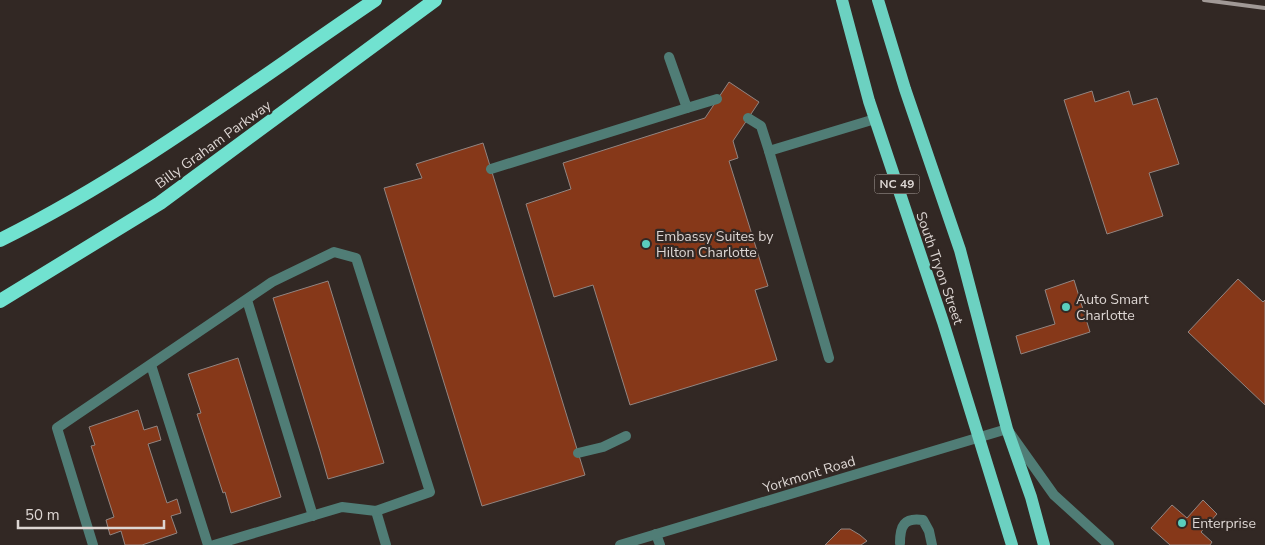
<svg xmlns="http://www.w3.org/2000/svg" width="1265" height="545" font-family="'Nunito Sans',sans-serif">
	<rect width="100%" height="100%" fill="#322824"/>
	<g fill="#863819" stroke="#928581">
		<polygon points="729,82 759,102 733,141 738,158 729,161 768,286 755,290 777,360 630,405 593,285 554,297 526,204 571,189 563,163 705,118"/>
		<polygon points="1092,91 1095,102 1129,91 1133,105 1157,98 1179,164 1149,173 1163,216 1107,234 1064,100"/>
		<polygon points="483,143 585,475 482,506 384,188 422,178 416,164"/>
		<polygon points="1238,279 1263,302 1265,300 1265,405 1188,332"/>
		<polygon points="1074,280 1090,332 1021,354 1016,336 1055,324 1045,290"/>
		<polygon points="328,281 384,463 328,479 320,451 273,298"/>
		<polygon points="238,358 281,497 231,513 225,492 223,493 197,414 201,413 188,374"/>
		<polygon points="138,410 144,430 157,426 161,440 148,444 167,503 177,499 181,513 171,516 177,533 142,545 125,545 121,531 110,535 106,520 114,517 91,446 95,445 89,427"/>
		<polygon points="1203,500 1217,514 1201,532 1212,542 1210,545 1170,545 1151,528 1172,505 1187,518"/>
		<polygon points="841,529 850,529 860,535 867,541 861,545 825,545"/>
	</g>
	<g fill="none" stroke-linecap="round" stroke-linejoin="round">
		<g stroke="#507d76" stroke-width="10">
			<polyline points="669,57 687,108 717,99"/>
			<polyline points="748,118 761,126 769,151"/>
			<polyline points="491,169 687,108"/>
			<polyline points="247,300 313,516"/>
			<polyline points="829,358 769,151 875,119"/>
			<polyline points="151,365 208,545"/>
			<polyline points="578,453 603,447 626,436"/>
			<polyline points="376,511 386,545"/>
			<polyline points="656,534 660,545"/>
			<path d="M 900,543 C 900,526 904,517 923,520 L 929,531 L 932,545"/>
			<polyline points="93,545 57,428 272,282 334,252 356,258 430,492 376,511 342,507 214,545"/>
		</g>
		<polyline stroke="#507d76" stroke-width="10" points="620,545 1007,429 1054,495 1109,545"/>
		<g stroke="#6cd1c1" stroke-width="12">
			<polyline points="842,0 869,101 943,322 1012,545"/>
			<polyline points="878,0 905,89 960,250 1007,429 1031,497 1044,545"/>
		</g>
		<g stroke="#71e2d0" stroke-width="14">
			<path d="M 0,240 C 133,174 252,83 375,0"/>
			<polyline points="0,301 160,203 435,0"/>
		</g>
		<polyline stroke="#a19996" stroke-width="4" points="1204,0 1265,8"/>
	</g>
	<g fill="#5acebd" stroke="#322824" stroke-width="2">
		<circle cx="646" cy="244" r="5"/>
		<circle cx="1066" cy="307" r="5"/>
		<circle cx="1182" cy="523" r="5"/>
	</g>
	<g text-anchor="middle" stroke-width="4.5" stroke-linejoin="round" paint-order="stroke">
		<rect fill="#322824" stroke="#aaa29e" stroke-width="1" x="874.5" y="174.5" width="45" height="19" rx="4"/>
		<g font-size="12" font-weight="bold" fill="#ddd6d3">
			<text x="897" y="188">NC 49</text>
		</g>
		<g font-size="14" fill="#ddd6d3" stroke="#322824">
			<text transform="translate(213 144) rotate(-36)" y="5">Billy Graham Parkway</text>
			<text transform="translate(940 268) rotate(71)" y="5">South Tryon Street</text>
			<text transform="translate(809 474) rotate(-17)" y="5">Yorkmont Road</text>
		</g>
		<g font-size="14" fill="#ddd6d3" stroke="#322824" text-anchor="start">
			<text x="656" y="241">Embassy Suites by<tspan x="656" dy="16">Hilton Charlotte</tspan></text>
			<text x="1076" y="304">Auto Smart<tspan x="1076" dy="16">Charlotte</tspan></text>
			<text x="1192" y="528">Enterprise</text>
		</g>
	</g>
	<path d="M18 520v8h146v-8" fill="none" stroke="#ddd6d3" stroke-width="2.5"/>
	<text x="25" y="520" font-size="15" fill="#ddd6d3" stroke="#322824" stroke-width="4" paint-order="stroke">50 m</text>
</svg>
